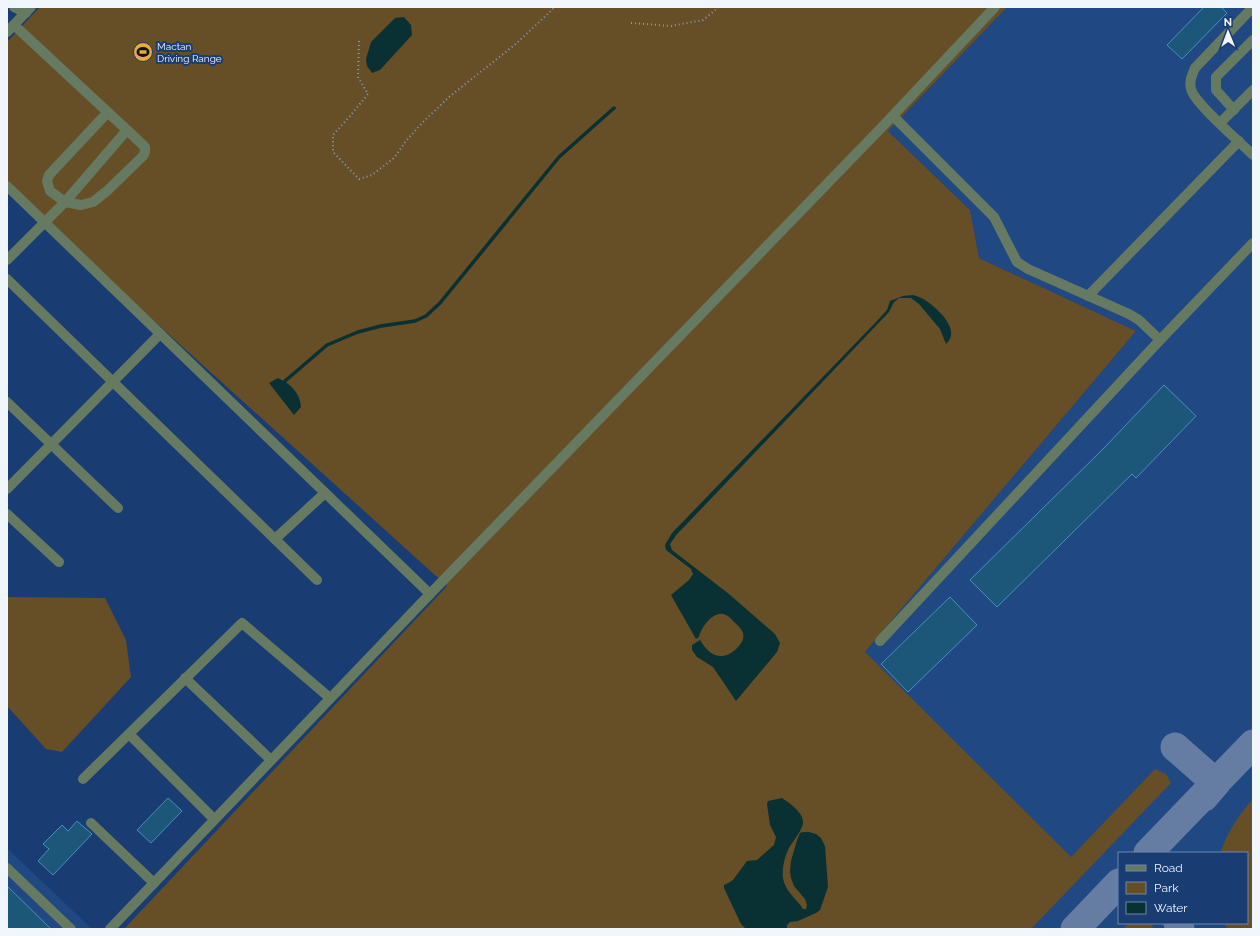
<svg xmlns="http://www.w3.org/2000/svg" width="1260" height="936" font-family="Raleway,sans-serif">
	<rect width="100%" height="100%" fill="#193c72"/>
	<g fill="#204882" fill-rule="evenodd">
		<path d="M 971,7 L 1253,7 L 1253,929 L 977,929 L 865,652 L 1136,331 L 979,258 L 970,210 L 888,131 ZM 1119,853 L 1247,853 L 1247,923 L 1119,923 Z"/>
		<polygon points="7,848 92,929 7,929"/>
	</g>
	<g fill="#664e26">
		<polygon points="40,7 1007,7 888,131 970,210 979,258 1136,331 865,652 1071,857 1155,769 1166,774 1171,783 1031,929 124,929 447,586 79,253 7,181 7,42"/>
		<polygon points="7,597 105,598 126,640 131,677 62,752 46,749 7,706"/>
		<path d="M 1253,799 L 1253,929 L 1227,929 L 1225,923 L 1247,923 L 1247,853 L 1221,853 C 1225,835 1241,812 1253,799 Z"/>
		<polygon points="1129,923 1152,923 1153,929 1123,929"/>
	</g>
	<g fill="#093133">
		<polygon points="404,17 411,25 412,35 380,70 372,73 367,66 366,59 371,42 395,18"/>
		<path d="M 913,295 C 917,296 922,298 925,300 C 937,308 962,330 946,344 L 940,329 L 919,304 L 911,298 L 899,298 L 894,302 L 889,312 L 684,527 L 677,534 L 670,544 L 672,550 L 729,594 L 775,634 L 780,643 L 777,652 L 736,701 L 713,667 L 697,657 L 692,650 L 692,645 L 700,640 C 705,648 712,657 723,656 C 729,655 735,651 739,646 C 748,635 742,629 733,621 C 731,618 727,615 723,614 C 712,612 701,628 699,637 L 696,639 L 671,595 L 689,580 L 693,574 L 691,569 L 666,550 L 665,545 L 672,533 L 876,322 L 887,310 L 890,301 L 903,296 Z"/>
		<path d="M 278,378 C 291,384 300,393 301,407 L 294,415 L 269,383 Z"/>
		<path d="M 782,798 C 789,803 802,811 803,821 C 804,828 793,841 789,848 C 784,858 782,868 783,878 C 785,892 797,899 803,909 L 806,909 L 807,905 L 805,899 L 794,886 L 791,878 L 790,871 L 791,861 L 797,840 L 800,833 L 803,832 L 809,832 L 816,834 L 821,838 L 825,846 L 828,887 L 820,910 L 816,913 L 798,921 L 790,922 L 787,925 L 787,929 L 746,929 L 741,924 L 724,888 L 724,885 L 730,882 L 733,880 L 747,861 L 757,860 L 774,845 L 776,837 L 770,825 L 767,804 L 768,801 Z"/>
	</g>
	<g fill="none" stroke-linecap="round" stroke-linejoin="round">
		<polyline stroke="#093133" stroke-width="3.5" points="285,381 327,345 358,332 381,326 415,321 426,316 440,303 559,157 614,108"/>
		<g stroke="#657da2" stroke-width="29">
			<polyline points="1175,747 1216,783 1204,797"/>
			<polyline points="1148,853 1253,744"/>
			<polyline points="1178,923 1180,929"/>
			<polyline points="1075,929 1119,883"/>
		</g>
	</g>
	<g fill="#1c5678" stroke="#4790be">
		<polygon points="1204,7 1221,7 1227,13 1182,59 1167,45"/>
		<polygon points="1164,385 1196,416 1136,478 1132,474 997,607 970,580 1104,448"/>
		<polygon points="950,597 977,625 908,692 881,664"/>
		<polygon points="168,798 182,811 151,843 137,830"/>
		<polygon points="77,821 92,834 53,875 38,861 49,849 43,844 62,825 68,831"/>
		<polygon points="7,886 51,929 7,929"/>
	</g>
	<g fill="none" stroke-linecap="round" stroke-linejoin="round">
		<g stroke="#8a9cba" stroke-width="2" stroke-dasharray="1 3" stroke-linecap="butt">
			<polyline points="631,23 671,26 703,20 719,7"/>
			<polyline points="359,41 358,77 368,94 350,116 333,135 333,152 359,179 372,175 394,158 406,141 422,123 449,97 517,43 555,7"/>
		</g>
		<g stroke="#667a61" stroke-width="10">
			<polyline points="14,7 26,13"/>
			<path d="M 1253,7 L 1195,68 C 1192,75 1189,81 1191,89 C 1194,103 1240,142 1253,155"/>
			<polyline points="14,25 127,130 145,147 145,152 143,156 107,191 93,202 81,205 65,202 50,191 47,181 49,175 108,112"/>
			<polyline points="7,32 31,7"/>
			<polyline points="1234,110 1216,90 1216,77 1253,40"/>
			<polyline points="893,116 994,217 1017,262 1028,269 1129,314 1139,320 1160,340"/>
			<polyline points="1220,123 1253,90"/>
			<polyline points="7,186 430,594"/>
			<polyline points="7,260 65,202 127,130"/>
			<polyline points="7,279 317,580"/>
			<polyline points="1088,296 1239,141"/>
			<polyline points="7,402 118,508"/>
			<polyline points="7,489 160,334"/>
			<polyline points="7,514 59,562"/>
			<polyline points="275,539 325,493"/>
			<polyline points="880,641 1160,340 1253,243"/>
			<polyline points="185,678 271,760"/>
			<polyline points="129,734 214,819"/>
			<polyline points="83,779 242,623 330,698"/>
			<polyline points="91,823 154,883"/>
			<polyline points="7,868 71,929"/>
			<polyline points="110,929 430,594 883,126 995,7"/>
		</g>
	</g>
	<defs>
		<symbol id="stadium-disc" viewBox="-11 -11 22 22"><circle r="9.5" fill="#e9ab38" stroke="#193c72"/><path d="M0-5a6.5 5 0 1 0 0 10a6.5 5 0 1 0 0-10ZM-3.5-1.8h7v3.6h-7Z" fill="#111"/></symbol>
	</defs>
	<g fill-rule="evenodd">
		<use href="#stadium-disc" x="132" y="41" width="22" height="22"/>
	</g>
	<g text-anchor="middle" stroke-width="4" stroke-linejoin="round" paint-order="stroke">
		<g font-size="10" fill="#f1f5fc" stroke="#193c72" text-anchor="start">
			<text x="157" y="50">Mactan<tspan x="157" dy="12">Driving Range</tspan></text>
		</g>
	</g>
	<rect width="1260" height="936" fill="none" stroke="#f1f5fc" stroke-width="16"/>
	<rect x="1118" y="852" width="130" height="72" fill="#193c72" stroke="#6f86a9"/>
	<rect x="1126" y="865" width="20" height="6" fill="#667a61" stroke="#6f86a9"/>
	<text x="1154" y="872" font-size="12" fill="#f1f5fc">Road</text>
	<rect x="1126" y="882" width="20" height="12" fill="#664e26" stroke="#6f86a9"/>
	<text x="1154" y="892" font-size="12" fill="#f1f5fc">Park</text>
	<rect x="1126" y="902" width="20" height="12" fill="#093133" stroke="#6f86a9"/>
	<text x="1154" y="912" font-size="12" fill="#f1f5fc">Water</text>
	<g transform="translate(1228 32) rotate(359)" stroke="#193c72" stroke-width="3" paint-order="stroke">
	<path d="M0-3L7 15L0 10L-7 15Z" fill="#f1f5fc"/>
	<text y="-6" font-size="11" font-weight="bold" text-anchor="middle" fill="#f1f5fc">N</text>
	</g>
</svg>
